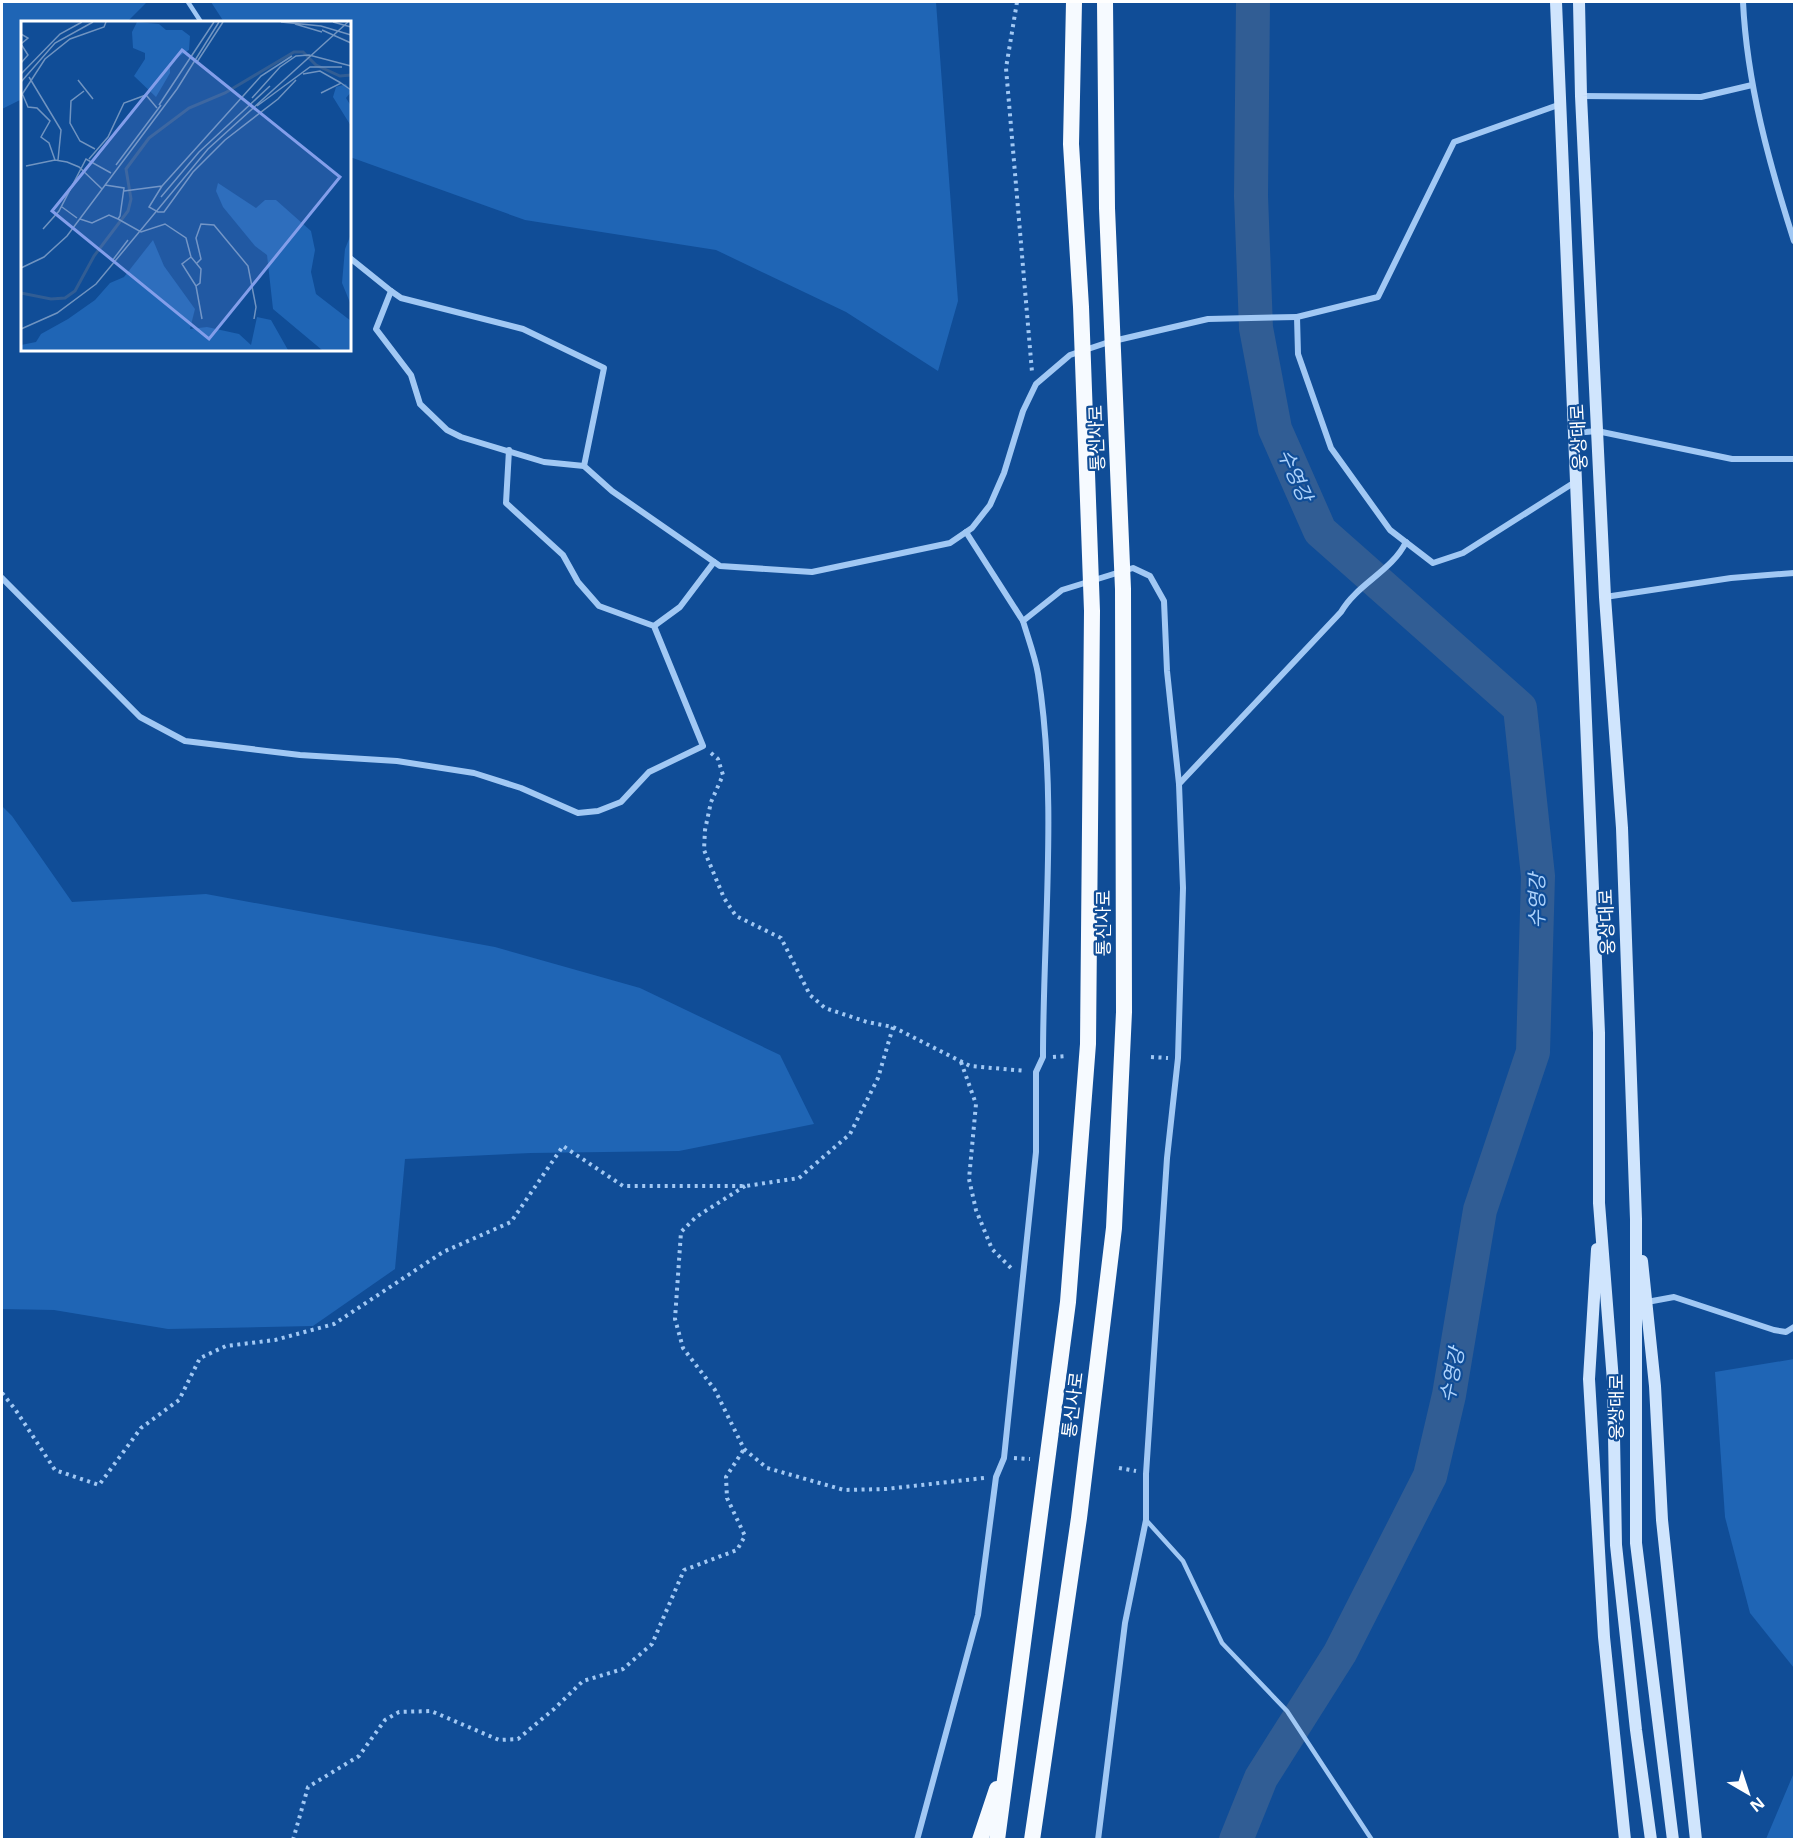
<svg xmlns="http://www.w3.org/2000/svg" width="1796" height="1841" font-family="'Open Sans','Noto Sans KR',sans-serif">
	<rect width="100%" height="100%" fill="#104d97"/>
	<g fill="#1f65b5">
		<polygon points="2,2 147,2 127,22 22,22 22,99 2,109"/>
		<polygon points="211,2 936,2 958,301 938,371 846,312 716,250 525,220 350,157 350,22 224,22"/>
		<polygon points="2,806 12,816 72,902 206,894 495,947 640,988 780,1055 814,1124 679,1151 531,1153 405,1159 395,1269 313,1326 168,1329 54,1310 2,1309"/>
		<polygon points="1794,1359 1794,1668 1750,1613 1725,1517 1715,1372"/>
		<polygon points="1794,1767 1794,1839 1766,1839 1793,1775"/>
	</g>
	<g fill="none" stroke-linecap="round" stroke-linejoin="round">
		<polyline stroke="#315d94" stroke-width="34" points="1236,1840 1261,1778 1340,1653 1430,1476 1449,1395 1480,1210 1533,1052 1538,876 1520,708 1320,531 1275,429 1256,328 1251,196 1253,2"/>
		<g stroke="#a1c8f4" stroke-width="4" stroke-dasharray="3 4.5" stroke-linecap="butt">
			<polyline points="1017,2 1006,68 1032,372"/>
			<polyline points="711,753 718,759 723,775 711,802 705,830 704,850 724,898 736,916 781,938 810,995 825,1008 867,1022 893,1027 970,1066 1026,1071"/>
			<polyline points="1053,1057 1067,1056"/>
			<polyline points="1151,1057 1168,1058"/>
			<polyline points="961,1062 976,1104 969,1179 976,1210 992,1249 1013,1270"/>
			<polyline points="745,1186 696,1217 681,1232 675,1319 683,1348 715,1390 744,1449 767,1468 844,1490 886,1489 984,1478"/>
			<polyline points="2,1393 15,1409 55,1470 99,1485 141,1428 179,1400 200,1358 226,1346 275,1340 334,1324 443,1252 511,1222 563,1146 623,1186 746,1186 799,1178 850,1134 878,1078 893,1027"/>
			<polyline points="1014,1458 1030,1459"/>
			<polyline points="1119,1468 1136,1471"/>
			<polyline points="293,1840 308,1787 359,1756 385,1720 399,1712 431,1711 499,1740 518,1739 554,1709 583,1681 623,1669 652,1644 684,1570 737,1550 745,1536 727,1498 726,1477 744,1449"/>
		</g>
		<g stroke="#a1c8f4" stroke-width="4.5">
			<polyline points="188,2 201,22"/>
			<polyline points="1146,1520 1183,1561 1222,1643 1287,1711 1372,1840"/>
		</g>
		<g stroke="#a1c8f4" stroke-width="6">
			<path d="M 1743,2 C 1747,84 1769,163 1794,241"/>
			<polyline points="1581,96 1701,97 1752,85"/>
			<polyline points="1561,104 1454,142 1378,297 1297,317 1298,354 1331,448 1390,530 1433,563 1463,553 1575,482"/>
			<polyline points="350,258 391,291 376,329 411,375 420,404 447,430 461,437 544,462 584,466 612,491 720,566 812,572 950,543 972,528 990,505 1004,473 1023,411 1036,384 1070,355 1109,342 1208,319 1297,317"/>
			<polyline points="391,291 401,298 523,329 604,368 584,466"/>
			<polyline points="1574,433 1597,431 1732,459 1794,459"/>
			<polyline points="966,532 1023,621"/>
			<polyline points="2,578 140,717 185,741 300,755 397,761 474,773 521,788 578,813 598,811 621,802 649,772 703,746 654,626 599,606 578,582 563,555 506,503 509,450"/>
			<polyline points="1605,597 1731,578 1794,573"/>
			<polyline points="654,626 680,607 714,562"/>
			<polyline points="1647,1302 1674,1297 1774,1330 1786,1332 1794,1327"/>
			<path d="M 917,1840 L 978,1615 L 996,1477 L 1004,1458 L 1036,1152 L 1036,1072 L 1043,1057 C 1043,930 1058,799 1038,674 C 1035,656 1028,638 1023,621 L 1062,590 L 1133,568 L 1150,576 L 1164,601 L 1167,671 L 1179,784"/>
			<path d="M 1098,1840 L 1125,1623 L 1146,1520 L 1146,1474 L 1167,1158 L 1178,1058 L 1183,888 L 1179,784 L 1341,612 C 1357,584 1392,571 1406,542"/>
		</g>
		<g stroke="#d0e5fd" stroke-width="12">
			<polyline points="1556,2 1599,1033 1599,1203 1613,1381 1616,1545 1636,1730 1651,1840"/>
			<polyline points="1579,2 1581,96 1605,597 1622,828 1636,1219 1636,1543 1673,1840"/>
			<polyline points="1597,1249 1589,1379 1604,1637 1625,1840"/>
			<polyline points="1642,1261 1655,1386 1662,1520 1696,1840"/>
		</g>
		<g stroke="#f6faff" stroke-width="16">
			<polyline points="980,1840 997,1789"/>
			<polyline points="997,1840 1068,1302 1088,1044 1092,611 1081,307 1071,144 1074,2"/>
			<polyline points="1032,1840 1079,1518 1114,1228 1124,1012 1123,589 1107,208 1105,2"/>
		</g>
	</g>
	<g text-anchor="middle" stroke-width="4.5" stroke-linejoin="round" paint-order="stroke">
		<g font-size="18" fill="#fff" stroke="#104d97">
			<text transform="translate(1579 437) rotate(-93)" y="6">웅상대로</text>
			<text transform="translate(1097 438) rotate(-92)" y="6">통신사로</text>
			<text transform="translate(1607 922) rotate(-92)" y="6">웅상대로</text>
			<text transform="translate(1104 923) rotate(-90)" y="6">통신사로</text>
			<text transform="translate(1073 1405) rotate(-83)" y="6">통신사로</text>
			<text transform="translate(1617 1407) rotate(-90)" y="6">웅상대로</text>
		</g>
		<g font-size="20" font-style="italic" fill="#add2fb" stroke="#104d97">
			<text transform="translate(1295 475) rotate(66)" y="7">수영강</text>
			<text transform="translate(1537 901) rotate(-90)" y="7">수영강</text>
			<text transform="translate(1452 1375) rotate(-79)" y="7">수영강</text>
		</g>
	</g>
	<g transform="translate(21 21)">
		<rect width="330" height="330" fill="#104d97"/>
		<path d="M 116,1 L 138,3 L 145,9 L 161,9 L 169,15 L 168,29 L 149,41 L 149,52 L 135,76 L 113,55 L 124,38 L 124,32 L 112,27 L 111,11 ZM 325,63 L 330,71 L 325,77 L 330,85 L 330,105 L 312,76 L 315,66 ZM 197,162 L 235,187 L 244,179 L 255,179 L 290,210 L 294,229 L 290,251 L 295,273 L 330,300 L 330,329 L 301,329 L 252,288 L 246,234 L 234,225 L 202,186 L 195,170 ZM 330,213 L 330,284 L 321,262 L 324,228 ZM 132,219 L 143,245 L 174,288 L 169,308 L 186,306 L 218,313 L 230,324 L 236,296 L 250,299 L 267,329 L 0,329 L 0,324 L 15,321 L 20,313 L 47,298 L 74,279 L 89,262 L 103,256 Z" fill="#1f65b5"/>
		<path fill="none" stroke="#315d94" stroke-width="3" d="M 0,272 L 30,278 L 44,277 L 54,270 L 73,235 L 107,190 L 110,178 L 105,148 L 128,117 L 168,87 L 204,72 L 273,31 L 282,31 L 295,44 L 319,55 L 330,54"/>
		<path fill="none" stroke="#7094c1" stroke-width="1.5" d="M 260,1 L 300,5 L 330,14M 312,1 L 330,6M 274,3 L 301,11M 301,9 L 330,22M 0,13 L 7,17 L 0,23 L 7,34 L 0,42M 176,41 L 202,1M 0,53 L 39,13 L 61,1M 282,53 L 299,50 L 320,62M 8,56 L 40,109 L 37,139M 57,59 L 72,78M 0,61 L 34,22 L 72,1M 63,70 L 50,80 L 49,102 L 59,120 L 74,128M 1,72 L 7,86 L 16,87 L 29,100 L 20,116 L 28,122 L 34,139M 300,72 L 320,62 L 330,69M 0,75 L 24,38 L 49,18 L 83,6 L 85,1M 231,77 L 259,46 L 275,35 L 288,34 L 330,45M 138,84 L 193,1M 236,85 L 289,46 L 321,46M 68,138 L 87,116 L 103,82 L 125,74 L 136,87M 95,144 L 140,84M 5,145 L 34,139 L 46,141 L 58,146 L 81,168M 141,165 L 128,186 L 137,191 L 143,191 L 172,151 L 204,119 L 257,78 L 275,59M 103,170 L 141,165 L 240,55 L 271,35M 140,176 L 178,131 L 249,65M 41,186 L 56,197M 59,198 L 71,202 L 88,194 L 97,198 L 99,195 L 103,167 L 84,164M 97,198 L 120,211 L 144,203 L 165,217 L 170,236 L 180,248 L 179,262 L 175,265 L 181,298M 22,208 L 38,190 L 65,138 L 90,152M 170,236 L 161,243 L 175,265M 91,240 L 107,219M 176,242 L 180,238 L 175,217 L 180,203 L 193,204 L 227,245 L 235,286 L 233,298M 0,247 L 23,236 L 46,215 L 156,68 L 198,1M 0,308 L 36,292 L 75,263 L 187,128 L 327,1"/>
		<path fill="#839eea" fill-opacity="0.15" stroke="#839eea" stroke-width="3" d="M 161,29 L 319,156 L 188,318 L 31,190 Z"/>
		<rect width="330" height="330" fill="none" stroke="#fff" stroke-width="3"/>
	</g>
	<rect width="1796" height="1841" fill="none" stroke="#ffffff" stroke-width="6"/>
	<g transform="translate(1748 1793) rotate(141)" stroke="#104d97" stroke-width="4.5" paint-order="stroke">
	<path d="M0-4.5L10 22L0 15L-10 22Z" fill="#ffffff"/>
	<text y="-9" font-size="16" font-weight="bold" text-anchor="middle" fill="#ffffff">N</text>
	</g>
</svg>
